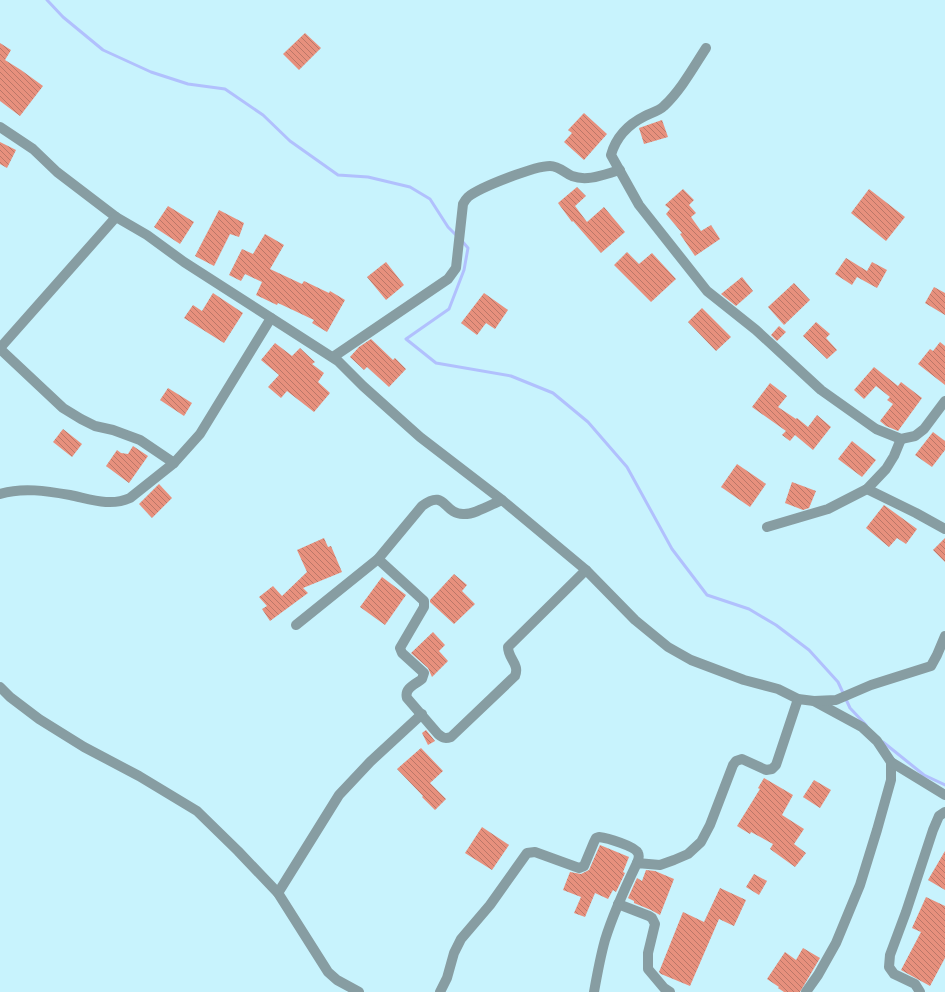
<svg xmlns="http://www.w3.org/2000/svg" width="945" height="992" font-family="Inter,sans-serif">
	<defs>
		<pattern id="building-back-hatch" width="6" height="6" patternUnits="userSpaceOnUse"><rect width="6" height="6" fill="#e7907d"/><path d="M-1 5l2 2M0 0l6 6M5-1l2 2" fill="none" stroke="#bb7768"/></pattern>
	</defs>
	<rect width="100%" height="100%" fill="#c8f3fd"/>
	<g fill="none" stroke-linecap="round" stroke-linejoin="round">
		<g stroke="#b1c0fd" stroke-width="3">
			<polyline points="47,0 63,17 103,50 151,72 188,84 225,89 263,115 290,141 338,175 368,177 410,187 430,199 448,227 457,236"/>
			<polyline points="462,241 468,248 464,270 449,309 406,339 436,363 511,376 553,393 588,422 627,467 672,549 707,595 749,609 776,625 809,650 838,682 850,708 866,725"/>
			<polyline points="883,742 924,775 945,785"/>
		</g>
	</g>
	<g fill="url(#building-back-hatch)">
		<polygon points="305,33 321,48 299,70 283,54"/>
		<polygon points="0,43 11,50 5,60 21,70 43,86 20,116 0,101"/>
		<polygon points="584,113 607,134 584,160 564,142 572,133 568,130"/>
		<polygon points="662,120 668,137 644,144 639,128"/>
		<polygon points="0,142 16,150 7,168 0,164"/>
		<polygon points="577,187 586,196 575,206 587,222 604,207 625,232 601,253 573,221 572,222 558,203"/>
		<polygon points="683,189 694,200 689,205 696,213 691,217 701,231 711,225 720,239 695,256 680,234 682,233 666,214 670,209 665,205"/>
		<polygon points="869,189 905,217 886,241 851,213"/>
		<polygon points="168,206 194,222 180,244 154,227"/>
		<polygon points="219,210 244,223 239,237 230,234 214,266 195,256"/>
		<polygon points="265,234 284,245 270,269 302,284 304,281 329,293 330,291 345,300 327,332 312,323 314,320 278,303 277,305 256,295 262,282 245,274 241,281 229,275 242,249 253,254"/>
		<polygon points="627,252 639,264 652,253 676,279 651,302 614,265"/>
		<polygon points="846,258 867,271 872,262 887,270 877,288 857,277 852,285 835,274"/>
		<polygon points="386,262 404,285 386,300 367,277"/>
		<polygon points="742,277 753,291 736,306 721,294"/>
		<polygon points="794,283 810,300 784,325 768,307"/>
		<polygon points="934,287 945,293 945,315 925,303"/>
		<polygon points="213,293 243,313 224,343 184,318 193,305 202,311"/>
		<polygon points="484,293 508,310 495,329 486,323 477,335 461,323"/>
		<polygon points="702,308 731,337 716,351 688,322"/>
		<polygon points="816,322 830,334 826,338 837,350 827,359 803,336"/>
		<polygon points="779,326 786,332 777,341 771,335"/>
		<polygon points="371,339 393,360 395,358 406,369 389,387 367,367 364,370 350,357 359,347"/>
		<polygon points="940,342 945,346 945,385 918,364 930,349 933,351"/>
		<polygon points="275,343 292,356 300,348 315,362 312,364 324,373 318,382 330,393 314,412 287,391 281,398 268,387 279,375 261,360"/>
		<polygon points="874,367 898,386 901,382 922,398 898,431 886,426 880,421 893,404 887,400 890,397 876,386 864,399 854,390"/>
		<polygon points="770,383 787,396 778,407 796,419 797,418 808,427 817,415 831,427 813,450 795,435 790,441 782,435 786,431 752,407"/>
		<polygon points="168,388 192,403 184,416 160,400"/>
		<polygon points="63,429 82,444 72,457 53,442"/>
		<polygon points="933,432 945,441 945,450 932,467 915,455"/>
		<polygon points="852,441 876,460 862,477 838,459"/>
		<polygon points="133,446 148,456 129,483 106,466 117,450 121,453 128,454"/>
		<polygon points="737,464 766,484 750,507 721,487"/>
		<polygon points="792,482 816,491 809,508 803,510 785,503"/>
		<polygon points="159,484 172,498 152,518 139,504"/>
		<polygon points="884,505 917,529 906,544 897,538 889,547 866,528"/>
		<polygon points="324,538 328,547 331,546 342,572 303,588 308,593 270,621 262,609 267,606 259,597 273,586 282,596 307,572 297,550"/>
		<polygon points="945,538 945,562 933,550"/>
		<polygon points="454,574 467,585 462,591 475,604 454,624 430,602 430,600"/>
		<polygon points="382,577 406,595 385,625 360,607"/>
		<polygon points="433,632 445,645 439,651 448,661 432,677 428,668 411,653"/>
		<polygon points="426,730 435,741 428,745 422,733"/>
		<polygon points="421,748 443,771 430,783 446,799 435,810 422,797 423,796 397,769"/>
		<polygon points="764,778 793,795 782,815 804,829 794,844 806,853 795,867 770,849 773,844 751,832 750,834 737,826 760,789 758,788"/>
		<polygon points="814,780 831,790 820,808 803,797"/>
		<polygon points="482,827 509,845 492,870 465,853"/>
		<polygon points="600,845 629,857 623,872 625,873 616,892 613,890 608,899 595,893 585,917 574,913 581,897 563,890 570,872 581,874 589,870"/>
		<polygon points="945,851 945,890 928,880"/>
		<polygon points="646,870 655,871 674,879 660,915 651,910 634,903 634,901 628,898 637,878 642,881"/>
		<polygon points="754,874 767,881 759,895 746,887"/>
		<polygon points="720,888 746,900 734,926 719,919 690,986 661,974 659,972 683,912 704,922"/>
		<polygon points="926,897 945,906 945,958 930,986 901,970 921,932 912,928"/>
		<polygon points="803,948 820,958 800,992 784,992 778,988 779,987 767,979 785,952 796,960"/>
	</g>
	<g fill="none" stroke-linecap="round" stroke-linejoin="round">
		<g stroke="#879da2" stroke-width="10">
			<path d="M 706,48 C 693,68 681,90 664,106 C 659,111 651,113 645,116 C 629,124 616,137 611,155 L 639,205 L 707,291 L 756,330 L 821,390 L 876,429 L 901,439 L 915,436 L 924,429 L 945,401"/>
			<polyline points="0,127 33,149 57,172 116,217 147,235 184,262 338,361 363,386 420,437 502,500 586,570 635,620 668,647 691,660 744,680 778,689 798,699 814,701 862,727 877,741 891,762 891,780 877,830 860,885 836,943 818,975 806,992"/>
			<polyline points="0,348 116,217"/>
			<polyline points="0,349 63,408 81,419 95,426 113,430 140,440 174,463"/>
			<path d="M 333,357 L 448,279 L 456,268 L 463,204 C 464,202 466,199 468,197 C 480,187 535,166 550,166 C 559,166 565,173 572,176 C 588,182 605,174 620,170"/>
			<polyline points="867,489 916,513 945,529"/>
			<path d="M 0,494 C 22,487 47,491 70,495 C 90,499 110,507 130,498 L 174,463 L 200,434 L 271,318"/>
			<polyline points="767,527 828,509 867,489 886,469 894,456 901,439"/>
			<path d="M 378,559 L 424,601 L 424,607 L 400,648 L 402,653 L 424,673 L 422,679 C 416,684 404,688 407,698 L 438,734 C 443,738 445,739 451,737 L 515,676 C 520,664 508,659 508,647 L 586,570"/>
			<path d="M 296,625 L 378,559 L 422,506 C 446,488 443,514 463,514 C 474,515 492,504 502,500"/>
			<polyline points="0,687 10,697 39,719 84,747 139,776 197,811 238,851 278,893 328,972 337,980 359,992"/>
			<polyline points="814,701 836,700 871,685 931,666 937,655 945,636"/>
			<polyline points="891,762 945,795"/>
			<polyline points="278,893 339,795 370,762 422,714"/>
			<polyline points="618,904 649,916 652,918 655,924 648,953 648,969 664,988 670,992"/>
			<path d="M 440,992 L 447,978 L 454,953 L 461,939 L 490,905 L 527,853 L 535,852 L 579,868 L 584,866 L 594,842 L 596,838 L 599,837 C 607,838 635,846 638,853 C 640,857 638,860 637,863"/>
			<path d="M 594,992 C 597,975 600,958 605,940 C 613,914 625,888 637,863 L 660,865 L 674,860 L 688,854 L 701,842 L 710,825 L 733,765 L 736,761 L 742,759 L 766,770 L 772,769 L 776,765 L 798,699"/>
			<polyline points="920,992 915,984 894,974 889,967 890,955 906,912 933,830 939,816 945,812"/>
		</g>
	</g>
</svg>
